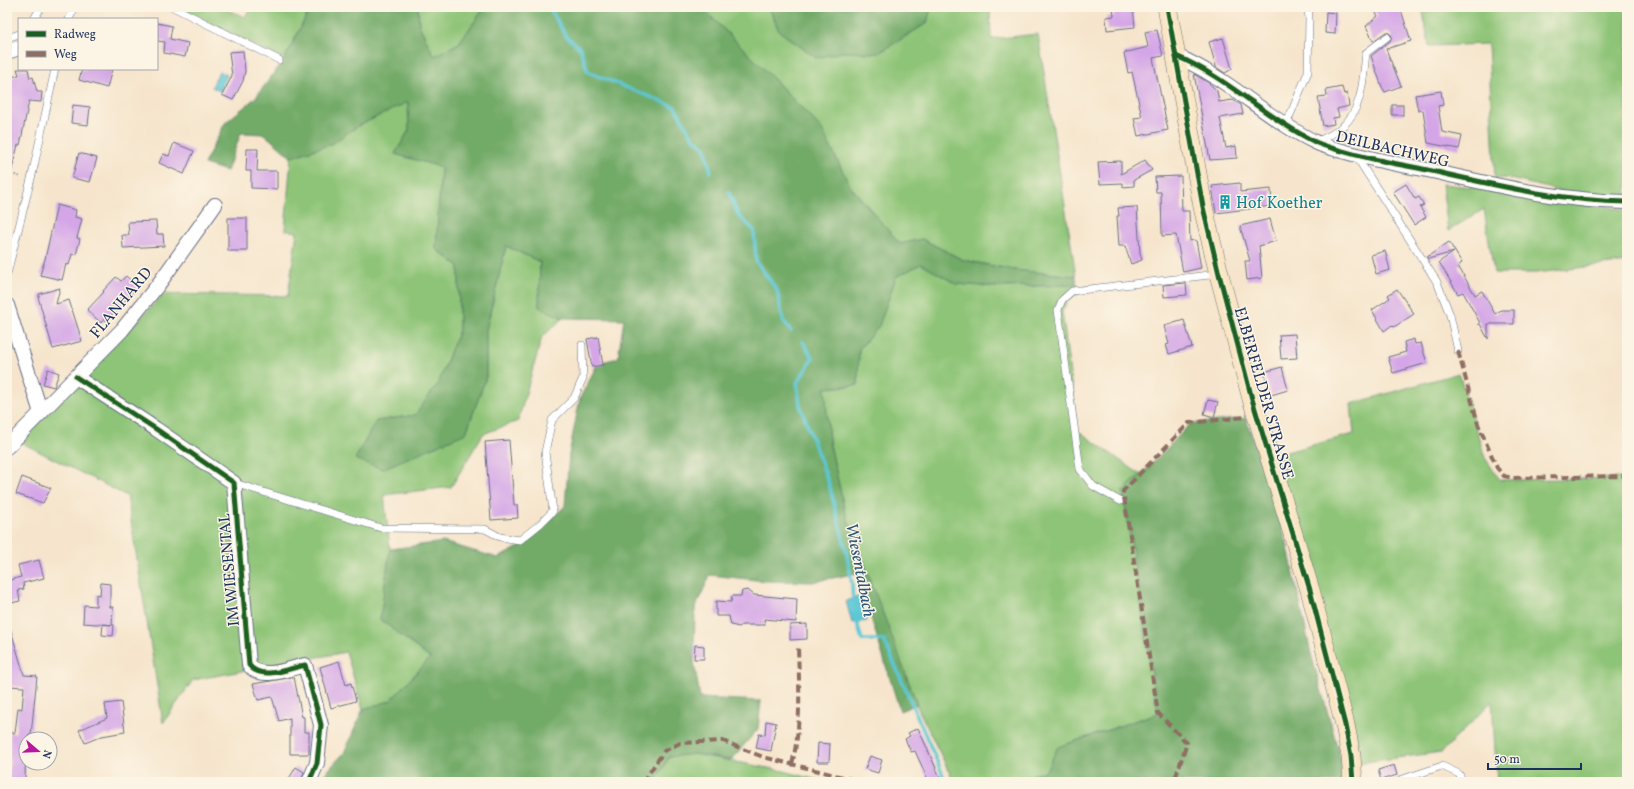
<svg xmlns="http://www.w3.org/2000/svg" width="1634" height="789" font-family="Vollkorn,serif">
	<rect width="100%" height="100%" fill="#fcf5e5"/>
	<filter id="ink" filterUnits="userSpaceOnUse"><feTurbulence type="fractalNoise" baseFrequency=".025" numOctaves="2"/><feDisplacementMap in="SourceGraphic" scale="8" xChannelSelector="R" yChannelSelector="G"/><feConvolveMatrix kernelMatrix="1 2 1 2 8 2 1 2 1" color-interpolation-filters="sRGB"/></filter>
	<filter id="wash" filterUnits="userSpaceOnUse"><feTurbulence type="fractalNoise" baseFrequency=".012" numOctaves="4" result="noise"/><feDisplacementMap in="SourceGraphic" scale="16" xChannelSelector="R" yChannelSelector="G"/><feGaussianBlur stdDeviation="0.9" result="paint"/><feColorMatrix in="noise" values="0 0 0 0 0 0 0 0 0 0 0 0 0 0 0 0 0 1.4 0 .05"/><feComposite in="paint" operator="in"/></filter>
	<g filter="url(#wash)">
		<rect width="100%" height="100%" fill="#f6e5cc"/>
		<g fill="#8ec477" stroke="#547a6a">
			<polygon points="178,7 220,7 245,17 251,7 311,7 284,60"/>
			<polygon points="418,7 485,7 459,43 434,57 419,25"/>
			<polygon points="701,7 769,7 779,31 816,58 842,52 879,53 927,23 931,7 990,7 991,39 1038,34 1076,276 1014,270 963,260 922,239 900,244 850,186 821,128 761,66"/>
			<polygon points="1422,7 1627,7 1627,198 1568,193 1507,178 1495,179 1488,44 1429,46"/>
			<polygon points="408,101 409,130 395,154 441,167 436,249 459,266 459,330 438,384 415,415 376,421 435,445 466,433 486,377 486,330 506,246 540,262 539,306 563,318 542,337 518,421 483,434 451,487 384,495 390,549 380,619 432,660 390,701 363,709 346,652 193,680 163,723 127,496 20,442 164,294 288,296 297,232 285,230 291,157 331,144 358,126"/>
			<polygon points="1442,184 1481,188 1627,210 1627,262 1536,273 1494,273 1484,209 1448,231"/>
			<polygon points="921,263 956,284 997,287 1077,285 1077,295 1068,300 1062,311 1077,430 1141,475 1123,491 1158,713 1058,747 1046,771 1014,780 1012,782 954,782 916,704 845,513 829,440 825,388 858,385 859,349 879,326 896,277"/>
			<polygon points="1459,373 1485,458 1500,480 1627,478 1627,782 1497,782 1492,701 1442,752 1358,763 1275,455 1354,434 1351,404"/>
			<polygon points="694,754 784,771 825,782 655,782 669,757"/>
		</g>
		<g fill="#72aa68" stroke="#466c63">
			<polygon points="311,7 418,7 419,25 434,56 459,43 485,7 701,7 761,66 821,128 850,186 900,244 922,239 963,260 1014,270 1076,276 1077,285 997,287 956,284 921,264 896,277 879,326 859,349 858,385 825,388 829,440 845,512 917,704 900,711 857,573 813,582 766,581 710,575 695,609 694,661 700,698 761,701 758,729 731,760 694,754 669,757 655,782 317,782 344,753 363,709 390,701 430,658 380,619 390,549 443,542 498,558 525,544 565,506 569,454 580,398 598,363 618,358 624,319 563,318 539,307 540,262 506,246 486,330 486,377 466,433 382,469 355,459 376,421 415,415 438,384 459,330 459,266 436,249 441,167 395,154 409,130 408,102 358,126 331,144 291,157 264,134 241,133 227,171 204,164 225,123 255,98 284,60"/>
			<polygon points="769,7 931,7 927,23 878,53 842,52 816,58 779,31"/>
			<polygon points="1246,418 1287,543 1311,654 1340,756 1342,782 1012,782 1013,780 1046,771 1058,747 1158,713 1123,491 1157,459 1190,424"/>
		</g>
		<g fill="#5cc8d6" stroke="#3c7c9a">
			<polygon points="219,71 227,75 220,91 212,87"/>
			<polygon points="861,596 867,621 852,623 846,601"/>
		</g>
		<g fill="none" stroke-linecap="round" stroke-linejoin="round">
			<g stroke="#5cc8d6" stroke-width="3.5">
				<polyline points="549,7 566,36 580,48 588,72 675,107 693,138 705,147 711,172"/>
				<polyline points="729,192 738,215 754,230 756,261 777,290 783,320 791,331"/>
				<polyline points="803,342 813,358 797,383 800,405 829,484 846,550 852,584 853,603"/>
				<polyline points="856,619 862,640 884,640 946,782"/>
			</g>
		</g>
		<g id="blocks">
			<g fill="#d4a6e7">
				<polygon points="1116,7 1133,7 1135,27 1107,30 1106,17 1114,16 1113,8"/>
				<polygon points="1372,7 1384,7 1386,11 1392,7 1400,7 1411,41 1386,49 1401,86 1385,92 1382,87 1371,56 1390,41 1392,36 1389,33 1386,32 1373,41 1366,26 1378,16"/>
				<polygon points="1326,12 1336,13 1335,34 1325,33"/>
				<polygon points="157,23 172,26 170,39 188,43 185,57 164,53 165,42 157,41"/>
				<polygon points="1157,30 1163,56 1153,58 1168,130 1138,136 1134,118 1142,117 1132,72 1128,73 1124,53 1148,47 1145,32"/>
				<polygon points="1223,38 1232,69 1225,73 1216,67 1209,42"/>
				<polygon points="243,51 245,71 243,81 233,100 222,95 232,76 229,52"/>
				<polygon points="17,69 28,69 30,78 33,77 37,92 42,92 41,102 29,101 20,145 18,145 11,173 7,173 7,78 19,75"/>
				<polygon points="82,69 112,69 107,88 79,80"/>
				<polygon points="1194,74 1209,83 1217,91 1219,102 1233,100 1241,105 1243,114 1220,118 1226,148 1236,146 1237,158 1210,160"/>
				<polygon points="1342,87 1344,94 1347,93 1349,106 1337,109 1339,117 1333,118 1334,124 1323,126 1318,97 1327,96 1326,90"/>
				<polygon points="1441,91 1443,105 1438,106 1442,132 1462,136 1459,149 1428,143 1423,110 1418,111 1415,95"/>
				<polygon points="73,105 90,107 88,125 71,123"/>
				<rect x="1392" y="105" width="11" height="10"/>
				<polygon points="174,143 194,151 184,174 159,163 163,154 169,156"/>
				<polygon points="247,149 258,149 257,171 277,171 277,189 251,188 251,171 246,171"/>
				<polygon points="79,153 97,158 90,182 72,178"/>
				<polygon points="1145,160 1152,170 1134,180 1134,186 1123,187 1123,183 1100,184 1098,162 1121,161 1121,174"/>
				<polygon points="1181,176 1182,211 1189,211 1190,241 1196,240 1201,268 1183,272 1176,235 1162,236 1161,192 1156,192 1155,177"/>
				<polygon points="1240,183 1240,192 1271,189 1272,206 1216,213 1212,186"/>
				<polygon points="1406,184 1415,199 1419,197 1424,205 1420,207 1426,217 1414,225 1393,192"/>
				<polygon points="57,205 76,210 75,217 82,219 77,238 80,239 76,255 72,254 69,265 66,264 62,280 40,275 45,259"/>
				<polygon points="1137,207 1140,253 1142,260 1131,264 1125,246 1119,246 1117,216 1119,216 1118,208"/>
				<rect x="228" y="218" width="19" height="33"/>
				<polygon points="1270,219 1276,241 1259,246 1262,278 1247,280 1245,261 1250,261 1240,226"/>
				<polygon points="156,221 157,234 163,234 164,246 123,248 122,235 129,235 128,222"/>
				<polygon points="1449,242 1462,263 1458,266 1475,295 1482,291 1495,314 1501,310 1514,310 1514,324 1488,324 1488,339 1480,324 1478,324 1480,323 1463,292 1458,294 1439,262 1454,252 1428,259 1427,257"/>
				<polygon points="1385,251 1390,270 1376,274 1371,255"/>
				<polygon points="126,276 138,287 106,321 104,319 101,323 87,310 104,292 103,291 116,277 121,281"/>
				<polygon points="1186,283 1187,295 1164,297 1163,285"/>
				<polygon points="60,288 56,304 69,300 82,341 53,349 38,297 39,297 39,294"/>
				<polygon points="1397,289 1414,314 1394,327 1392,325 1384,331 1372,310 1390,298 1388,295"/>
				<polygon points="1184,320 1192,347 1169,354 1166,345 1169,344 1164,326"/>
				<polygon points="1295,334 1297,358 1281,359 1279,335"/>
				<polygon points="598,337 603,365 592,367 587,339"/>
				<polygon points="1414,339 1415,344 1421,343 1427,363 1393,373 1388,357 1406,352 1404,342"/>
				<polygon points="1282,367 1288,390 1271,395 1264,372"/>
				<polygon points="48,369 59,373 54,387 43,384"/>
				<polygon points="1208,400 1218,402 1214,417 1204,414"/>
				<polygon points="509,440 514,505 517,505 518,518 491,520 485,442"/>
				<polygon points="22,477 51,488 43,503 16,494"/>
				<polygon points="39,560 44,578 23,583 24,589 18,590 20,601 7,604 7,581 21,577 18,565"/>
				<polygon points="101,583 110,584 110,607 113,607 112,625 83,623 84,605 96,606 96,594 100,595"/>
				<polygon points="748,590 754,595 797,599 796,622 764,619 765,625 742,625 739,627 731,625 729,616 716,616 716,601 731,602 732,596 741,596 742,591"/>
				<polygon points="103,624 114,625 113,636 102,635"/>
				<polygon points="807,624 807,639 790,640 790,625"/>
				<polygon points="10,627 24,675 37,676 31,735 28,735 28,739 26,739 25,782 9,782 10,733 15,733 18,708 22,709 24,687 9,686 11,664 7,665 7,628"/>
				<polygon points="695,645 704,646 704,659 694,659"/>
				<polygon points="339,661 346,685 351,683 356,701 331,708 320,667"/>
				<polygon points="294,677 302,717 304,717 304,732 309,732 309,754 290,754 290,718 279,721 272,697 258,700 253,684"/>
				<polygon points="121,702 125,732 102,736 85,743 79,730 107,718 105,704"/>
				<polygon points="766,721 776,723 771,751 756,748 759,734 765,735"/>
				<polygon points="918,728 931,757 942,782 929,782 915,751 911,752 905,739 910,736 908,733"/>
				<polygon points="818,743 830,744 829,762 817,762"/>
				<polygon points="870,756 882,760 878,773 865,769"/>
				<polygon points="1394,765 1397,775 1381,780 1378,770"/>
				<polygon points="296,767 304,772 301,782 287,782"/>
			</g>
		</g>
	</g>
	<g filter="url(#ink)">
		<use href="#blocks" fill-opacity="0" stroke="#686f84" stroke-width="1"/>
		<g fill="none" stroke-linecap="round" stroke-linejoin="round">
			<defs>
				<g id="service">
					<polyline points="173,7 279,60"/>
					<polyline points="34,19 41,7"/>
					<polyline points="69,19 75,7"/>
					<polyline points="7,38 19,34"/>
					<polyline points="1286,125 1308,72 1309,19 1308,7"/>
					<path d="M 1316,142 C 1325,138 1336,133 1343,126 C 1363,108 1363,78 1366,53 L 1387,37"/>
					<polyline points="1356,156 1437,282 1450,315 1458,351"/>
					<polyline points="7,274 33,171 55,69"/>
					<polyline points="234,483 381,528 485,529 500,537 520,540 540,524 553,511 545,452 552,420 574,398 583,378 582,345"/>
					<polyline points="1120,501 1093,486 1080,469 1058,310 1062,300 1072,291 1218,274"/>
					<polyline points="1399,782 1400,780 1442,766 1459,774 1463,782"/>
				</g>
				<g id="minor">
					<polyline points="7,52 19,48"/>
					<path d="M 1176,56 C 1227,77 1266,118 1315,142 C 1321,145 1329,147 1335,149 C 1362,157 1390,163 1418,168 C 1487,183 1556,201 1627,202"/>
					<polyline points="7,305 41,413"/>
					<path d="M 76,377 L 156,429 L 234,483 L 249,665 C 261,681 288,669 305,665 L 321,725 L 317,763 L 309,782"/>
					<polyline points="7,447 122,330 158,285 215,205"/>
				</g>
				<polyline id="secondary" points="1167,7 1203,207 1219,274 1252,399 1310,590 1345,725 1351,756 1353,782"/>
			</defs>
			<use href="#service" stroke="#686f84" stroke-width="8"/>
			<use href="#minor" stroke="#686f84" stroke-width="16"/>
			<use href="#secondary" stroke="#686f84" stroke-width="20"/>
			<polyline stroke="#686f84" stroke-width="2" stroke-dasharray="1 3" stroke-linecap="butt" points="7,173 22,177"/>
			<use href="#service" stroke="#fff" stroke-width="7"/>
			<use href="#minor" stroke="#fff" stroke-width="14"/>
			<use href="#secondary" stroke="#fbe6c4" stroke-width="19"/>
			<g stroke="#8d6e63" stroke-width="4" stroke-dasharray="8 4" stroke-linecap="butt">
				<polyline points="1458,351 1478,424 1497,468 1504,476 1512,478 1627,476"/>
				<path d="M 792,764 C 802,725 799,685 798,646"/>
				<polyline points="643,782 664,751 680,743 723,741 763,757 863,782"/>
				<polyline points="1164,782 1176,776 1187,743 1158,713 1123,491 1189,423 1246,417"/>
			</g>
			<defs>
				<g id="cycleway">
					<polyline points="1167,7 1203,207 1219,274 1252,399 1310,590 1345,725 1351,756 1353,782"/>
					<path d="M 1176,56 C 1227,77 1266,118 1315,142 C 1321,145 1329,147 1335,149 C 1362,157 1390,163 1418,168 C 1487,183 1556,201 1627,202"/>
					<path d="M 76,377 L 156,429 L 234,483 L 249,665 C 261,681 288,669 305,665 L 321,725 L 317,763 L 309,782"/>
				</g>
			</defs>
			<use href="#cycleway" stroke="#fcf5e5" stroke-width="8"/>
			<use href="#cycleway" stroke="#1b5e20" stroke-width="5"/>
		</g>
	</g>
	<defs>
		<symbol id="building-bare" viewBox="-9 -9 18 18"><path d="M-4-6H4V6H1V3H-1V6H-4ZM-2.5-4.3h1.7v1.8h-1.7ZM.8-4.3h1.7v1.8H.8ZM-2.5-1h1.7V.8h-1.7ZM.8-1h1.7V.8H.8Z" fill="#0f9aa8" stroke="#fcf5e5" stroke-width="2.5" paint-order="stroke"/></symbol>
	</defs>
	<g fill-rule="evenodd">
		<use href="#building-bare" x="1215" y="192" width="20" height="20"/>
	</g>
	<g text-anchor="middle" stroke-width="3" stroke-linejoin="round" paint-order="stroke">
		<g font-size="16" fill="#1b2f5e" stroke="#fcf5e5">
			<text transform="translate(1393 148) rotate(13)" y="6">DEILBACHWEG</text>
			<text transform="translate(120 302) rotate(-50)" y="6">FLANHARD</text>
			<text transform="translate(1265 393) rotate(74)" y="6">ELBERFELDER STRASSE</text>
			<text transform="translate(228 570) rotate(-95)" y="6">IM WIESENTAL</text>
		</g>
		<g font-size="16" fill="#0d838f" stroke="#fcf5e5" text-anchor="start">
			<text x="1236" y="208">Hof Koether</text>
		</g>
		<g font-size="17" font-style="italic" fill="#2b557c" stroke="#fcf5e5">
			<text transform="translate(861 570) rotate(79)" y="6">Wiesentalbach</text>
		</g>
	</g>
	<rect width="1634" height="789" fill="none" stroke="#fcf5e5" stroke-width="24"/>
	<rect x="18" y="18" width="140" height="52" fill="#fcf5e5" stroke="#a2a6af"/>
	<rect x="26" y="31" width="20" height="6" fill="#1b5e20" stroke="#a2a6af"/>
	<text x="54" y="38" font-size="12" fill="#1b2f5e">Radweg</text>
	<rect x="26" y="51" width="20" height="6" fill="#8d6e63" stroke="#a2a6af"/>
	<text x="54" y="58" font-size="12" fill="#1b2f5e">Weg</text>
	<g transform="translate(38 751) rotate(109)"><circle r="19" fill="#fcf5e5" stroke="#a2a6af"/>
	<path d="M0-3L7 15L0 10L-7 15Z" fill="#b5179e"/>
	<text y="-6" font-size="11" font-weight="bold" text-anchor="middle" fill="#1b2f5e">N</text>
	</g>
	<path d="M1488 763v6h93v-6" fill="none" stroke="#1b2f5e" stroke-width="2"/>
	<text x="1494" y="763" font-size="12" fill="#1b2f5e" stroke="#fcf5e5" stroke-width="3" paint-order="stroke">50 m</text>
</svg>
